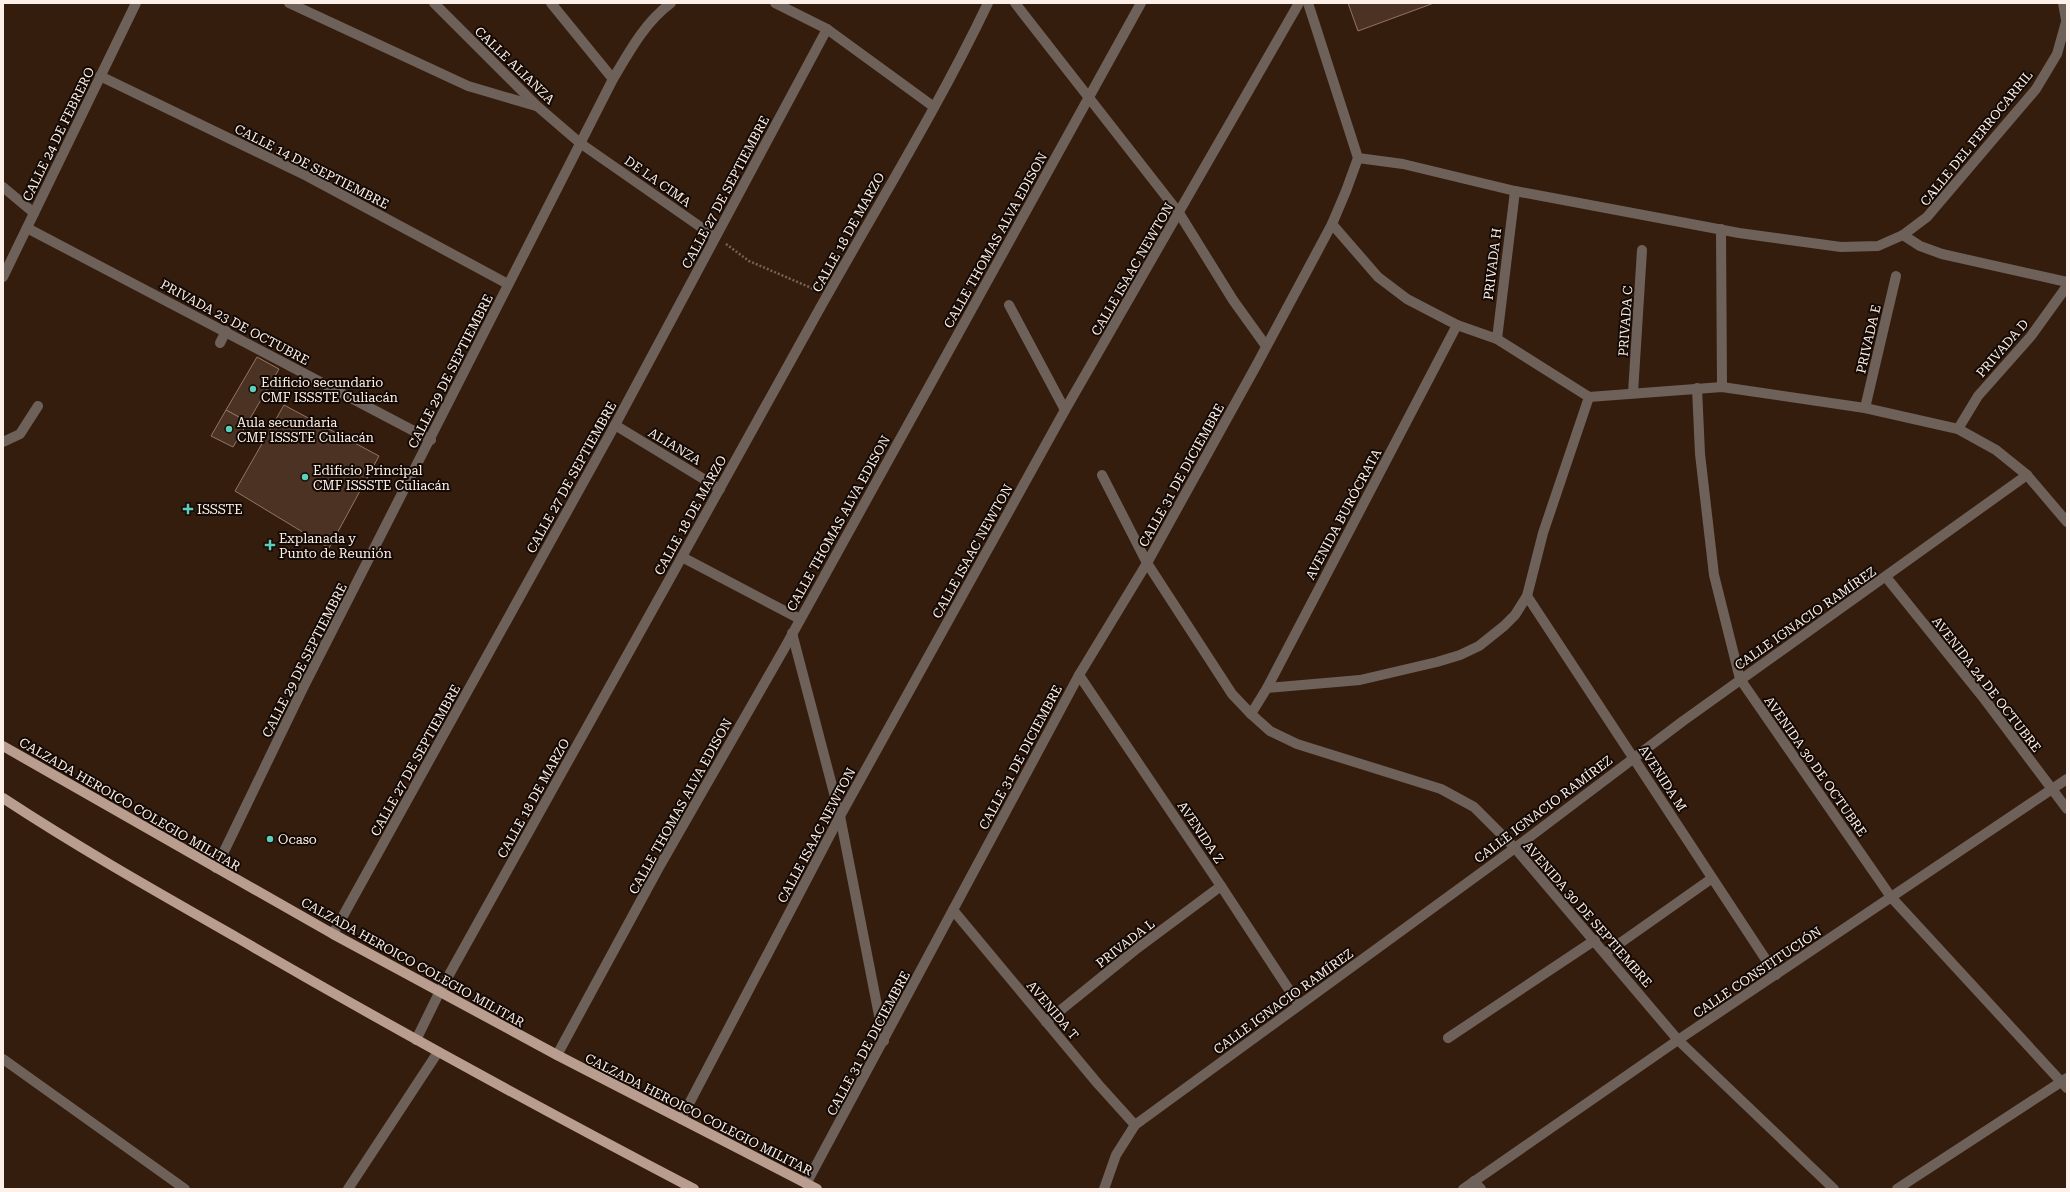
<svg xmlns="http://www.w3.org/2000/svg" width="2070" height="1192" font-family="'Roboto Serif',serif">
	<rect width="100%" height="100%" fill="#351d0e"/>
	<g fill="#4c3223" stroke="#927564">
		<polygon points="1348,3 1434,3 1358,31"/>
		<polygon points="257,357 279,369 248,422 226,410"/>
		<polygon points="284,405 379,456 329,548 235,491"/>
		<polygon points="226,410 248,422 233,447 211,436"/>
	</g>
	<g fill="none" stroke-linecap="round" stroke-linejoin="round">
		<polyline stroke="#776356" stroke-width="2.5" stroke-dasharray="2 2" stroke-linecap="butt" points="726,244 749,261 816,290"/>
		<g stroke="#6e615a" stroke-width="10">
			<polyline points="1721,229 1722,387"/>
			<polyline points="1497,339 1515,191"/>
			<polyline points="220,343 226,331"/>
			<polyline points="1633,393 1642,250"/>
			<polyline points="1865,408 1896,276"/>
			<polyline points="3,442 20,434 38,406"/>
			<polyline points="1606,953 1711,879"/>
		</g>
		<g stroke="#6e615a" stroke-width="10">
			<polyline points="289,3 468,86 536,106"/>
			<polyline points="434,3 537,106 580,143 715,237"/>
			<polyline points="551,3 613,79"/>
			<polyline points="775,3 827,29 934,107"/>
			<polyline points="1015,3 1179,213 1233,300 1266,346"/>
			<polyline points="2063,3 2067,25"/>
			<polyline points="100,76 307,176 508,284"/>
			<polyline points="1358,158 1403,164 1515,191 1739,233 1841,247 1878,246 1903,235 1927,217 2036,89 2057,54 2066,22"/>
			<polyline points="3,187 34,213"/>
			<polyline points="1332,224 1378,277 1407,299 1457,325 1497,339 1589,397 1722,387 1865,408 1958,429 1996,450 2027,475 2067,522"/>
			<polyline points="27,228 431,440"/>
			<polyline points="1903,235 1920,246 1942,254 2067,282"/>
			<polyline points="3,277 136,3"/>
			<polyline points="1009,305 1065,410"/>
			<polyline points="1697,388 1700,454 1714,575 1740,679 1891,897 2067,1088"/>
			<polyline points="615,425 720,489"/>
			<polyline points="1958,429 1978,396 2031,336 2067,286"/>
			<polyline points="1102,475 1147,563 1232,694 1251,714 1270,731 1297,744 1441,789 1474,807 1515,848 1678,1040 1834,1189"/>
			<polyline points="682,557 800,619"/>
			<polyline points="1886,577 1982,696 2067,809"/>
			<polyline points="1527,596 1776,975"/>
			<polyline points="792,633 840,816 884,1041"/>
			<polyline points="1079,675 1221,886 1299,1005"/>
			<polyline points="1267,688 1360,680 1437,662 1460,655 1479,646 1504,626 1515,615 1527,596 1543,533 1589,397"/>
			<polyline points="1251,714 1267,688 1457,325"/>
			<path d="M 216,868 L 303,688 L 613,79 C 629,52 645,22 671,3"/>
			<polyline points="953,910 1098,1084 1135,1125"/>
			<polyline points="333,934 615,425 827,29"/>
			<polyline points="1046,1022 1135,950 1221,886"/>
			<polyline points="1448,1038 1595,940"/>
			<path d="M 416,1040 L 440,991 C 564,769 687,548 810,326 C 869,219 935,114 988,3"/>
			<polyline points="557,1055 658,869 784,649 1141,3"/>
			<polyline points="3,1059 185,1189"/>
			<polyline points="681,1119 840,816 1065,410 1299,3"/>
			<polyline points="1474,1181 1481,1189"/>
			<polyline points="806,1184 1079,675 1147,563 1256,366 1332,224 1346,191 1358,158 1308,3"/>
			<polyline points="348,1189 438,1052"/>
			<polyline points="1104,1189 1116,1155 1135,1125 1515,848 1683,721 2027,475"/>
			<polyline points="1897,1189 2067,1078"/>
		</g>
		<polyline stroke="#6e615a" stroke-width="10" points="1463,1189 1678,1040 2067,779"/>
		<g stroke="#b99e8f" stroke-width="10">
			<polyline points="3,746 333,934 557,1055 817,1189"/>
			<path d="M 3,798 C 79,848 157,892 236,937 C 387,1025 539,1108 694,1189"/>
		</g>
	</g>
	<g fill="#5dceb9" stroke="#140a05" stroke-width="1.5">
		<circle cx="253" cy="389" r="4"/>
		<circle cx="229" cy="429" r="4"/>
		<circle cx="305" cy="477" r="4"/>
		<path d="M186 503h4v4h4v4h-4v4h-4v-4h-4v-4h4z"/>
		<path d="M268 539h4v4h4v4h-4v4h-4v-4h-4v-4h4z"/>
		<circle cx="270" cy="839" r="4"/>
	</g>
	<g text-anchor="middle" stroke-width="4" stroke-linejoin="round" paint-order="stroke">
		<g font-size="13" fill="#fdf0e8" stroke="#140a05">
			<text transform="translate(515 65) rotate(44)" y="5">CALLE ALIANZA</text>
			<text transform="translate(58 134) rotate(-64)" y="5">CALLE 24 DE FEBRERO</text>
			<text transform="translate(1976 138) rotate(-51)" y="5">CALLE DEL FERROCARRIL</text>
			<text transform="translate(312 166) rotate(27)" y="5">CALLE 14 DE SEPTIEMBRE</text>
			<text transform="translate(658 181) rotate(35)" y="5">DE LA CIMA</text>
			<text transform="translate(725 192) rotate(-62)" y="5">CALLE 27 DE SEPTIEMBRE</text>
			<text transform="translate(848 232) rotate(-61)" y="5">CALLE 18 DE MARZO</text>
			<text transform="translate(995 240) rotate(-61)" y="5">CALLE THOMAS ALVA EDISON</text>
			<text transform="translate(1492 264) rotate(-83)" y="5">PRIVADA H</text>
			<text transform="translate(1132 269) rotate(-60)" y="5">CALLE ISAAC NEWTON</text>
			<text transform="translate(1625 321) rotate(-86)" y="5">PRIVADA C</text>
			<text transform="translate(235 322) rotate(28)" y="5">PRIVADA 23 DE OCTUBRE</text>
			<text transform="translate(1868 339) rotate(-77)" y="5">PRIVADA E</text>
			<text transform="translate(2002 348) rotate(-49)" y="5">PRIVADA D</text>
			<text transform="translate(450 371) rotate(-63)" y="5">CALLE 29 DE SEPTIEMBRE</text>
			<text transform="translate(675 446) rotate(31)" y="5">ALIANZA</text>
			<text transform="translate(1181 475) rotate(-61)" y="5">CALLE 31 DE DICIEMBRE</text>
			<text transform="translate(571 477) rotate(-61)" y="5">CALLE 27 DE SEPTIEMBRE</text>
			<text transform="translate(1343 514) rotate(-62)" y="5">AVENIDA BURÓCRATA</text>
			<text transform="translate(690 515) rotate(-61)" y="5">CALLE 18 DE MARZO</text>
			<text transform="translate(838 523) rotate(-61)" y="5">CALLE THOMAS ALVA EDISON</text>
			<text transform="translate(972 551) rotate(-61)" y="5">CALLE ISAAC NEWTON</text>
			<text transform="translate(1805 618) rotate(-35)" y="5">CALLE IGNACIO RAMÍREZ</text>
			<text transform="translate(304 660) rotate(-63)" y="5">CALLE 29 DE SEPTIEMBRE</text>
			<text transform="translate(1987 684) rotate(52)" y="5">AVENIDA 24 DE OCTUBRE</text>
			<text transform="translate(1020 757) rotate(-62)" y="5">CALLE 31 DE DICIEMBRE</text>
			<text transform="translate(415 760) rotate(-61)" y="5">CALLE 27 DE SEPTIEMBRE</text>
			<text transform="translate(1816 766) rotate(55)" y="5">AVENIDA 30 DE OCTUBRE</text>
			<text transform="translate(1663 778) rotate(57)" y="5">AVENIDA M</text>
			<text transform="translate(533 798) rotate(-61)" y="5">CALLE 18 DE MARZO</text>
			<text transform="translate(130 804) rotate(30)" y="5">CALZADA HEROICO COLEGIO MILITAR</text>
			<text transform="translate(680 806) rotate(-61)" y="5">CALLE THOMAS ALVA EDISON</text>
			<text transform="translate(1543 809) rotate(-37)" y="5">CALLE IGNACIO RAMÍREZ</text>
			<text transform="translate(1201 832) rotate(56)" y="5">AVENIDA Z</text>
			<text transform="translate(816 835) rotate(-62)" y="5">CALLE ISAAC NEWTON</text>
			<text transform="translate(1588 914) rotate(49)" y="5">AVENIDA 30 DE SEPTIEMBRE</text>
			<text transform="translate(1125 943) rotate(-38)" y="5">PRIVADA L</text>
			<text transform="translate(413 962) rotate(29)" y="5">CALZADA HEROICO COLEGIO MILITAR</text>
			<text transform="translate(1757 972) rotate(-34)" y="5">CALLE CONSTITUCIÓN</text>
			<text transform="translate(1283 1001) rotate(-36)" y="5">CALLE IGNACIO RAMÍREZ</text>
			<text transform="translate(1053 1010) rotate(50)" y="5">AVENIDA T</text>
			<text transform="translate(868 1043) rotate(-62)" y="5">CALLE 31 DE DICIEMBRE</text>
			<text transform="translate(699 1114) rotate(27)" y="5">CALZADA HEROICO COLEGIO MILITAR</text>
		</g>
		<g font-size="13" fill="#fdf0e8" stroke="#140a05" text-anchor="start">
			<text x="261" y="387">Edificio secundario<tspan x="261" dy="15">CMF ISSSTE Culiacán</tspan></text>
			<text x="237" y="427">Aula secundaria<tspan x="237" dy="15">CMF ISSSTE Culiacán</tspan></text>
			<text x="313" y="475">Edificio Principal<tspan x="313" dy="15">CMF ISSSTE Culiacán</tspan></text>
			<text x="197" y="514">ISSSTE</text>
			<text x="279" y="543">Explanada y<tspan x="279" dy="15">Punto de Reunión</tspan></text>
			<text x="278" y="844">Ocaso</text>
		</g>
	</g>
	<rect width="2070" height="1192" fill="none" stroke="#fdf0e8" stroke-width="8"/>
</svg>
